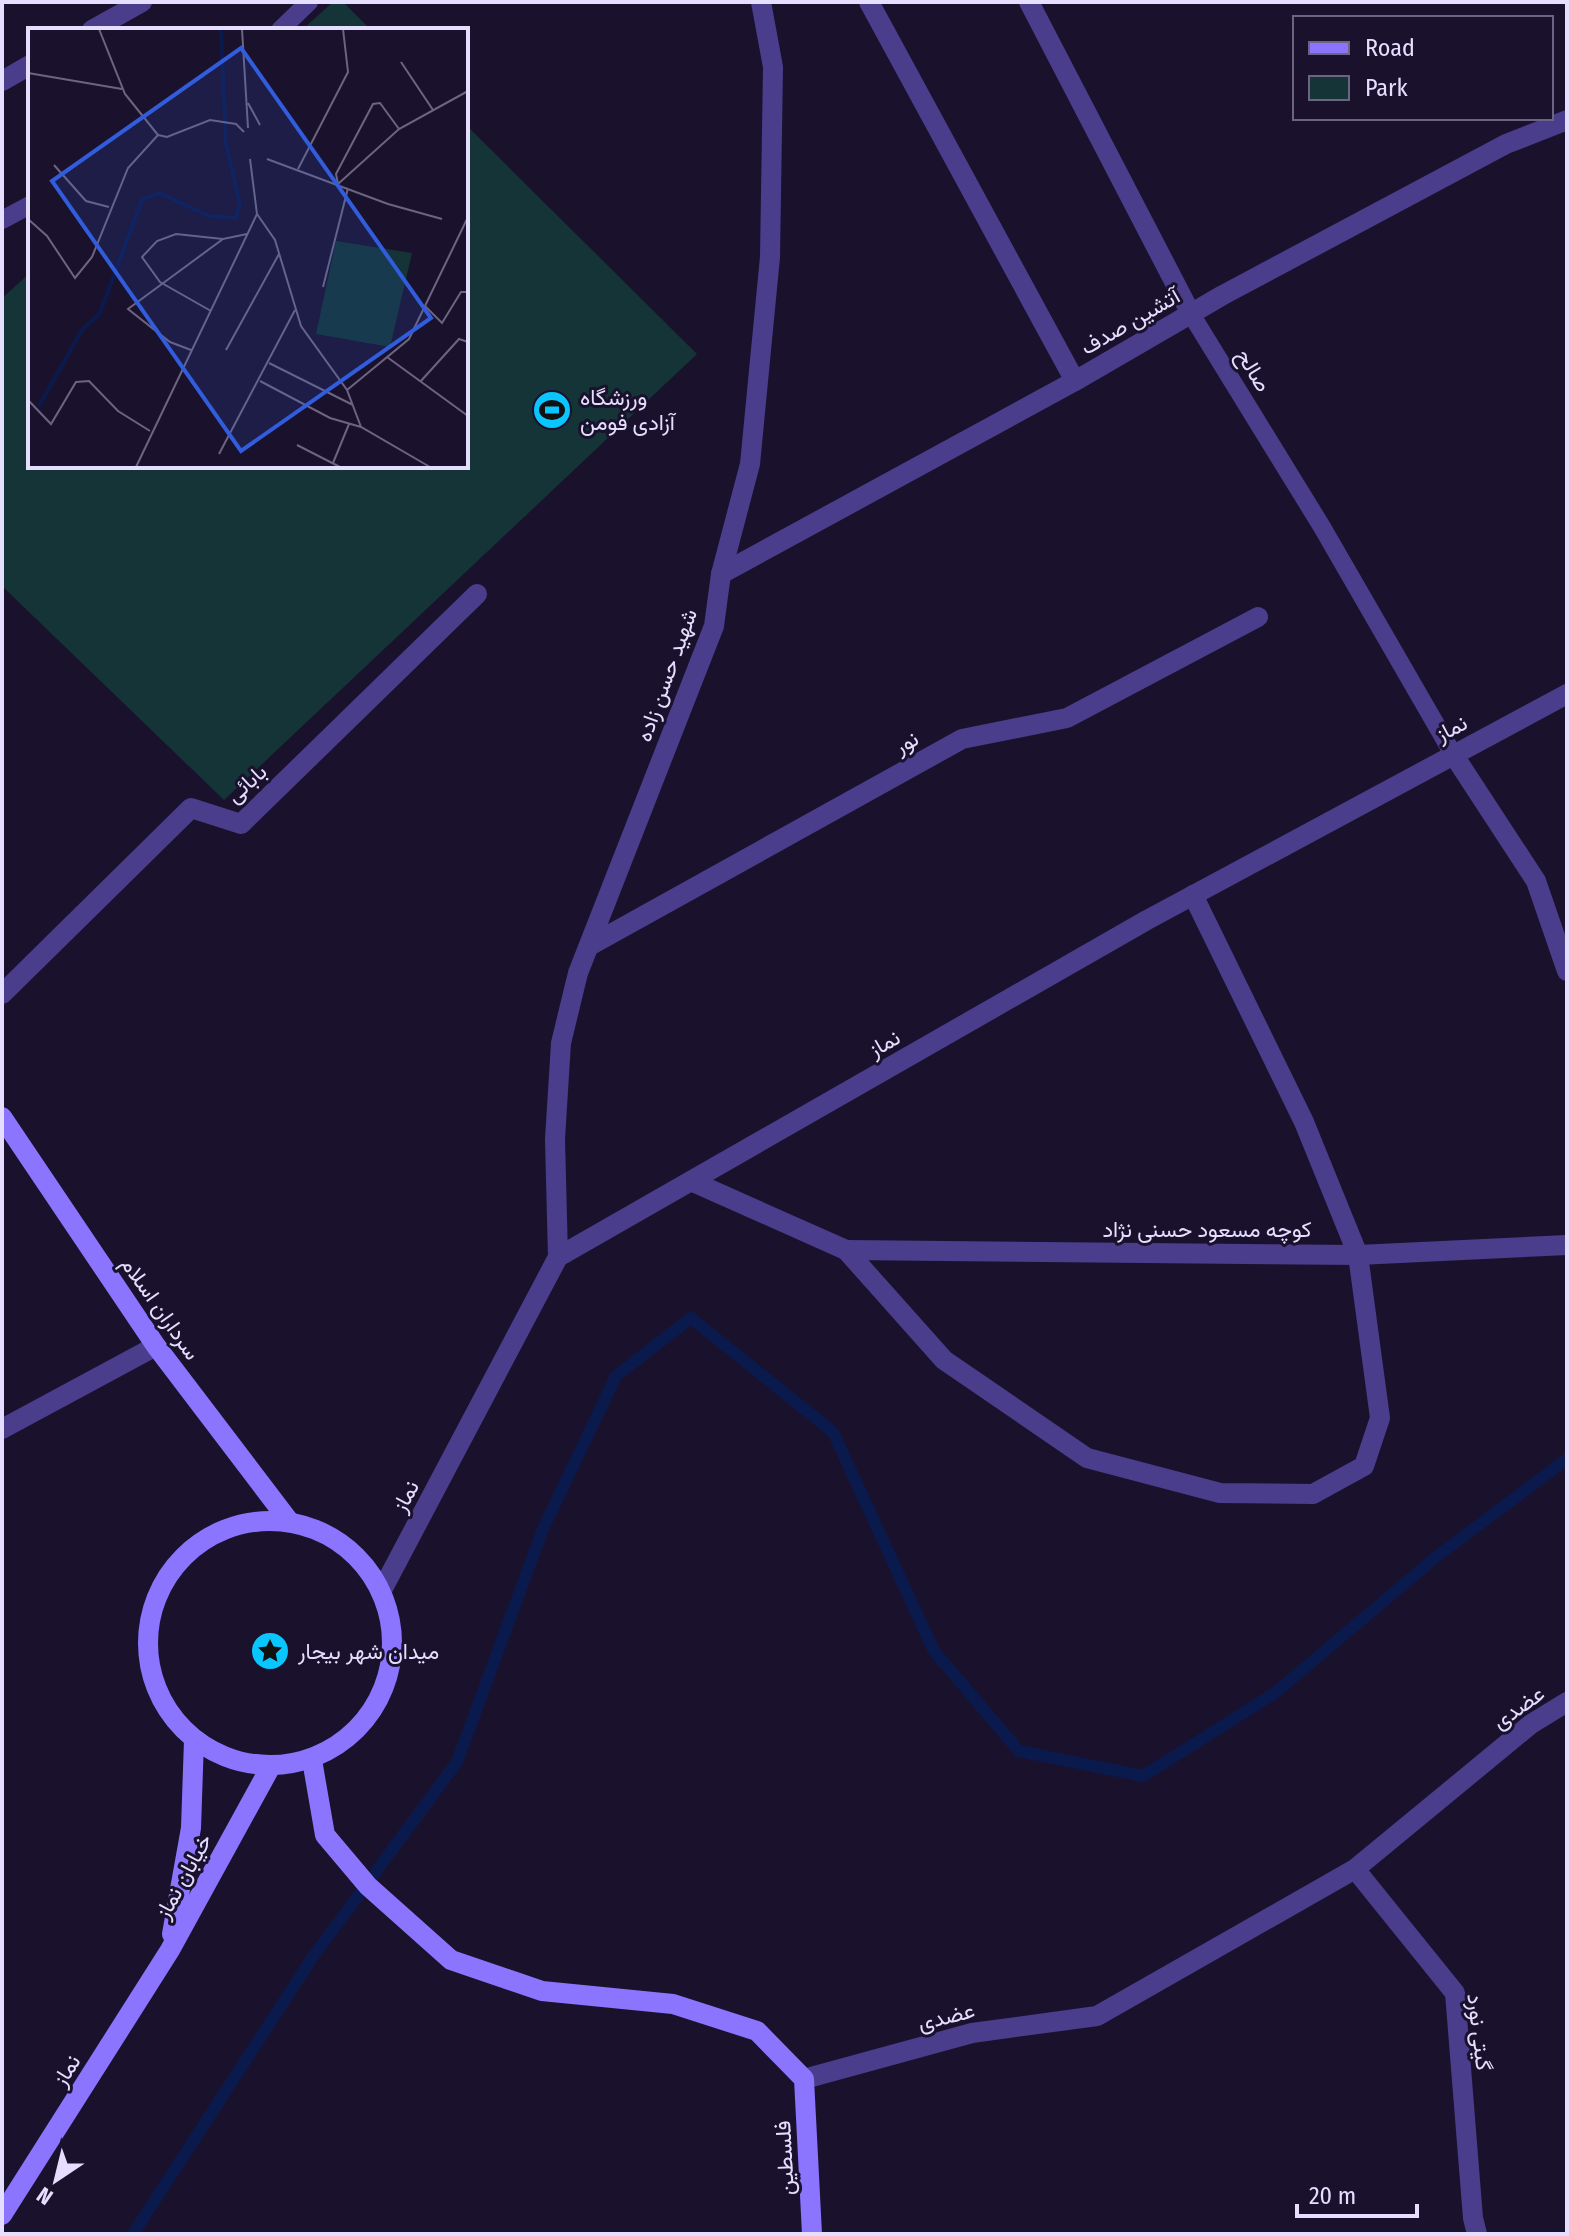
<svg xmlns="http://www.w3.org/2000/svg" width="1569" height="2236" font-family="'Fira Sans Condensed',Vazirmatn,sans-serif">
	<rect width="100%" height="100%" fill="#1a122d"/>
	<g fill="#153437">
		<polygon points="333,2 343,2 371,30 302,30"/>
		<polygon points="466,125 697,354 224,800 2,586 2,298 30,273 30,466 466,466"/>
	</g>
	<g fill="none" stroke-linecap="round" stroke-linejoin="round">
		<polyline stroke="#0b1a4d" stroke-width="12" points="133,2234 312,1958 457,1762 543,1529 616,1376 691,1318 833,1432 934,1651 1019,1751 1143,1776 1275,1693 1436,1557 1567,1459"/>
		<g stroke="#4a3d8c" stroke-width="18">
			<polyline points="280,30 309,2"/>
			<polyline points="2,220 30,205"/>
			<polyline points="1191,314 1322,527 1453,754"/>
		</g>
		<g stroke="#4a3d8c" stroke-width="20">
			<polyline points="869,2 1075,381"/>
			<polyline points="1029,2 1191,314"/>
			<polyline points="92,30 142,2"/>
			<polyline points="2,81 30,65"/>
			<polyline points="721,574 1075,381 1223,295 1506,144 1567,120"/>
			<polyline points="1453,754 1536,881 1567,971"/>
			<polyline points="591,945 962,739 1067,718 1258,617"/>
			<polyline points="2,994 191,808 241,824 477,594"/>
			<polyline points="691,1181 846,1250 944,1360 1087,1458 1220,1493 1313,1494 1364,1466 1380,1418 1358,1255 1304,1122 1193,895"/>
			<polyline points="846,1250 1358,1255 1567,1245"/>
			<polyline points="558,1257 555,1139 561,1043 578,973 714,626 721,574 750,464 770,257 773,67 761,2"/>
			<polyline points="2,1429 156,1346"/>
			<polyline points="382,1590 558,1257 1147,920 1567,694"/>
			<polyline points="1355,1869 1455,1993 1473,2218 1477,2234"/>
			<polyline points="804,2079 972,2033 1097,2016 1355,1869 1531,1724 1567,1702"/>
		</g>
		<g stroke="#8b75ff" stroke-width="20">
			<polyline points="2,1117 156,1346 289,1521"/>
			<circle cx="270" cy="1643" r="122"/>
			<polyline points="312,1760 325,1835 368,1886 451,1960 542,1991 673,2004 757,2031 804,2079 812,2234"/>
			<polyline points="172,1934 191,1828 194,1740"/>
			<polyline points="2,2215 170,1950 271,1766"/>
		</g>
	</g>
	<defs>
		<symbol id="stadium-disc" viewBox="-11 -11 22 22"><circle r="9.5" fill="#0ac6ff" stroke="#1a122d"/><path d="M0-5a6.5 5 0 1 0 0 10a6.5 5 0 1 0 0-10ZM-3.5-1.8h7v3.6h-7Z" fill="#111"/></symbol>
		<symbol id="sight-disc" viewBox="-11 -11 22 22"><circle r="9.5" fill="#0ac6ff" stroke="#1a122d"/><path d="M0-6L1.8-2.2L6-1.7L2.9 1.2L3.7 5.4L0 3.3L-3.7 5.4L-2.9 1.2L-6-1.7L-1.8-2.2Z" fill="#111"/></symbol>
	</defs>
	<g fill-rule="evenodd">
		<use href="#stadium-disc" x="530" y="388" width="44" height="44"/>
		<use href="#sight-disc" x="248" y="1629" width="44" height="44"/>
	</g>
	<g text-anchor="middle" stroke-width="6" stroke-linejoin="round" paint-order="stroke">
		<g font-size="22" fill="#e6deff" stroke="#1a122d">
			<text transform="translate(1130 321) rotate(-30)" y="8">آتشین صدف</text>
			<text transform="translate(1254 370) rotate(59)" y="8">صالح</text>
			<text transform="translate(666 675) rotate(-70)" y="8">شهید حسن زاده</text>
			<text transform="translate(1451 728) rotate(-28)" y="8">نماز</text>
			<text transform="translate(906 742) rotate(-29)" y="8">نور</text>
			<text transform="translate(246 783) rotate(-42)" y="8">بابائی</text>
			<text transform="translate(884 1043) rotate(-30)" y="8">نماز</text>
			<text x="1207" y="1237">کوچه مسعود حسنی نژاد</text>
			<text transform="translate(161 1308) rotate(55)" y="8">سرداران اسلام</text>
			<text transform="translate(405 1496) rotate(-62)" y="8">نماز</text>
			<text transform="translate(1518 1707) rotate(-35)" y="8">عضدی</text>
			<text transform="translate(183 1876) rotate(-61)" y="8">خیابان نماز</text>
			<text transform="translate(946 2016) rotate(-14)" y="8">عضدی</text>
			<text transform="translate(1480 2032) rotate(83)" y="8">گیتی نورد</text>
			<text transform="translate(66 2070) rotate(-58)" y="8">نماز</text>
			<text transform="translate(784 2158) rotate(-93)" y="8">فلسطین</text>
		</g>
		<g font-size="22" fill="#e6deff" stroke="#1a122d" text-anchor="start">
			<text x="580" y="405">ورزشگاه<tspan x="580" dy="25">آزادی فومن</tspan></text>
			<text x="298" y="1659">میدان شهر بیجار</text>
		</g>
	</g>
	<g transform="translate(28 28)">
		<rect width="440" height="440" fill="#1a122d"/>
		<path d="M 308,213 L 384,225 L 362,319 L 288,306 Z" fill="#153437"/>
		<path fill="none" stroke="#0b1a4d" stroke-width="4" d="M 11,378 L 54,302 L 72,285 L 114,172 L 131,165 L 181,188 L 208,190 L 212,176 L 198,116 L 193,1"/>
		<path fill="none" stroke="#6c6481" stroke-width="2" d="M 71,1 L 97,66 L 130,107M 214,1 L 220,100M 373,34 L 405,82M 0,45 L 94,61M 220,75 L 232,97M 130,107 L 139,109 L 182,92 L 208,96 L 216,104M 239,131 L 360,176 L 414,191M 26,137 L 58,173 L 81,179M 270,141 L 320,44 L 315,1M 310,156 L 371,101 L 440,63M 310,156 L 308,146 L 345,76 L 352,75 L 371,101M 229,186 L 247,212 L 273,298 L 319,362 L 333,399M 0,191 L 19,208 L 47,250 L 64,229 L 100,140 L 130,107M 295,259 L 320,160M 397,278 L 414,295 L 433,264 L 440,264M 183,283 L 132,254 L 114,229 L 129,213 L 148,206 L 195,211 L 219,206M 163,322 L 142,314 L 100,281 L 195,211M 198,322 L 251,226M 359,329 L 440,388M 241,335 L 325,377M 232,353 L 302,390 L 333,399 L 402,439M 392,354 L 431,311 L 440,314M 319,362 L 381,311 L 440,189M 0,372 L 23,396 L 48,354 L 61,353 L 90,383 L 122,403M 269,417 L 312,439M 191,426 L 267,282M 305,435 L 321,396M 108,439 L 229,186 L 222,131"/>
		<path fill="#315cdc" fill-opacity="0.15" stroke="#315cdc" stroke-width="4" d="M 213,20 L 403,290 L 213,423 L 24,153 Z"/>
		<rect width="440" height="440" fill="none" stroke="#e6deff" stroke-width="4"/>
	</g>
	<rect width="1569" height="2236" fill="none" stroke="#e6deff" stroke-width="8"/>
	<rect x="1293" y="16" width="260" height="104" fill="#1a122d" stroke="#6c6481" stroke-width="2"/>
	<rect x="1309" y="42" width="40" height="12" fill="#8b75ff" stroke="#6c6481" stroke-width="2"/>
	<text x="1365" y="56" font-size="24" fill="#e6deff">Road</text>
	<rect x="1309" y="76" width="40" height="24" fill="#153437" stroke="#6c6481" stroke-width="2"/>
	<text x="1365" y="96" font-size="24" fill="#e6deff">Park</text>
	<g transform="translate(56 2180) rotate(215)" stroke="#1a122d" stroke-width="6" paint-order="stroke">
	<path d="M0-6L14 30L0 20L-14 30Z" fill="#e6deff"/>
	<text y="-12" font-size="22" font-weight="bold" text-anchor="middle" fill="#e6deff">N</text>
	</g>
	<path d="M1297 2204v12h120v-12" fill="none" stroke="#e6deff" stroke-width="4"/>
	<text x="1309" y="2204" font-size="24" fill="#e6deff" stroke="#1a122d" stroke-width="6" paint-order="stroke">20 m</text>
</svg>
